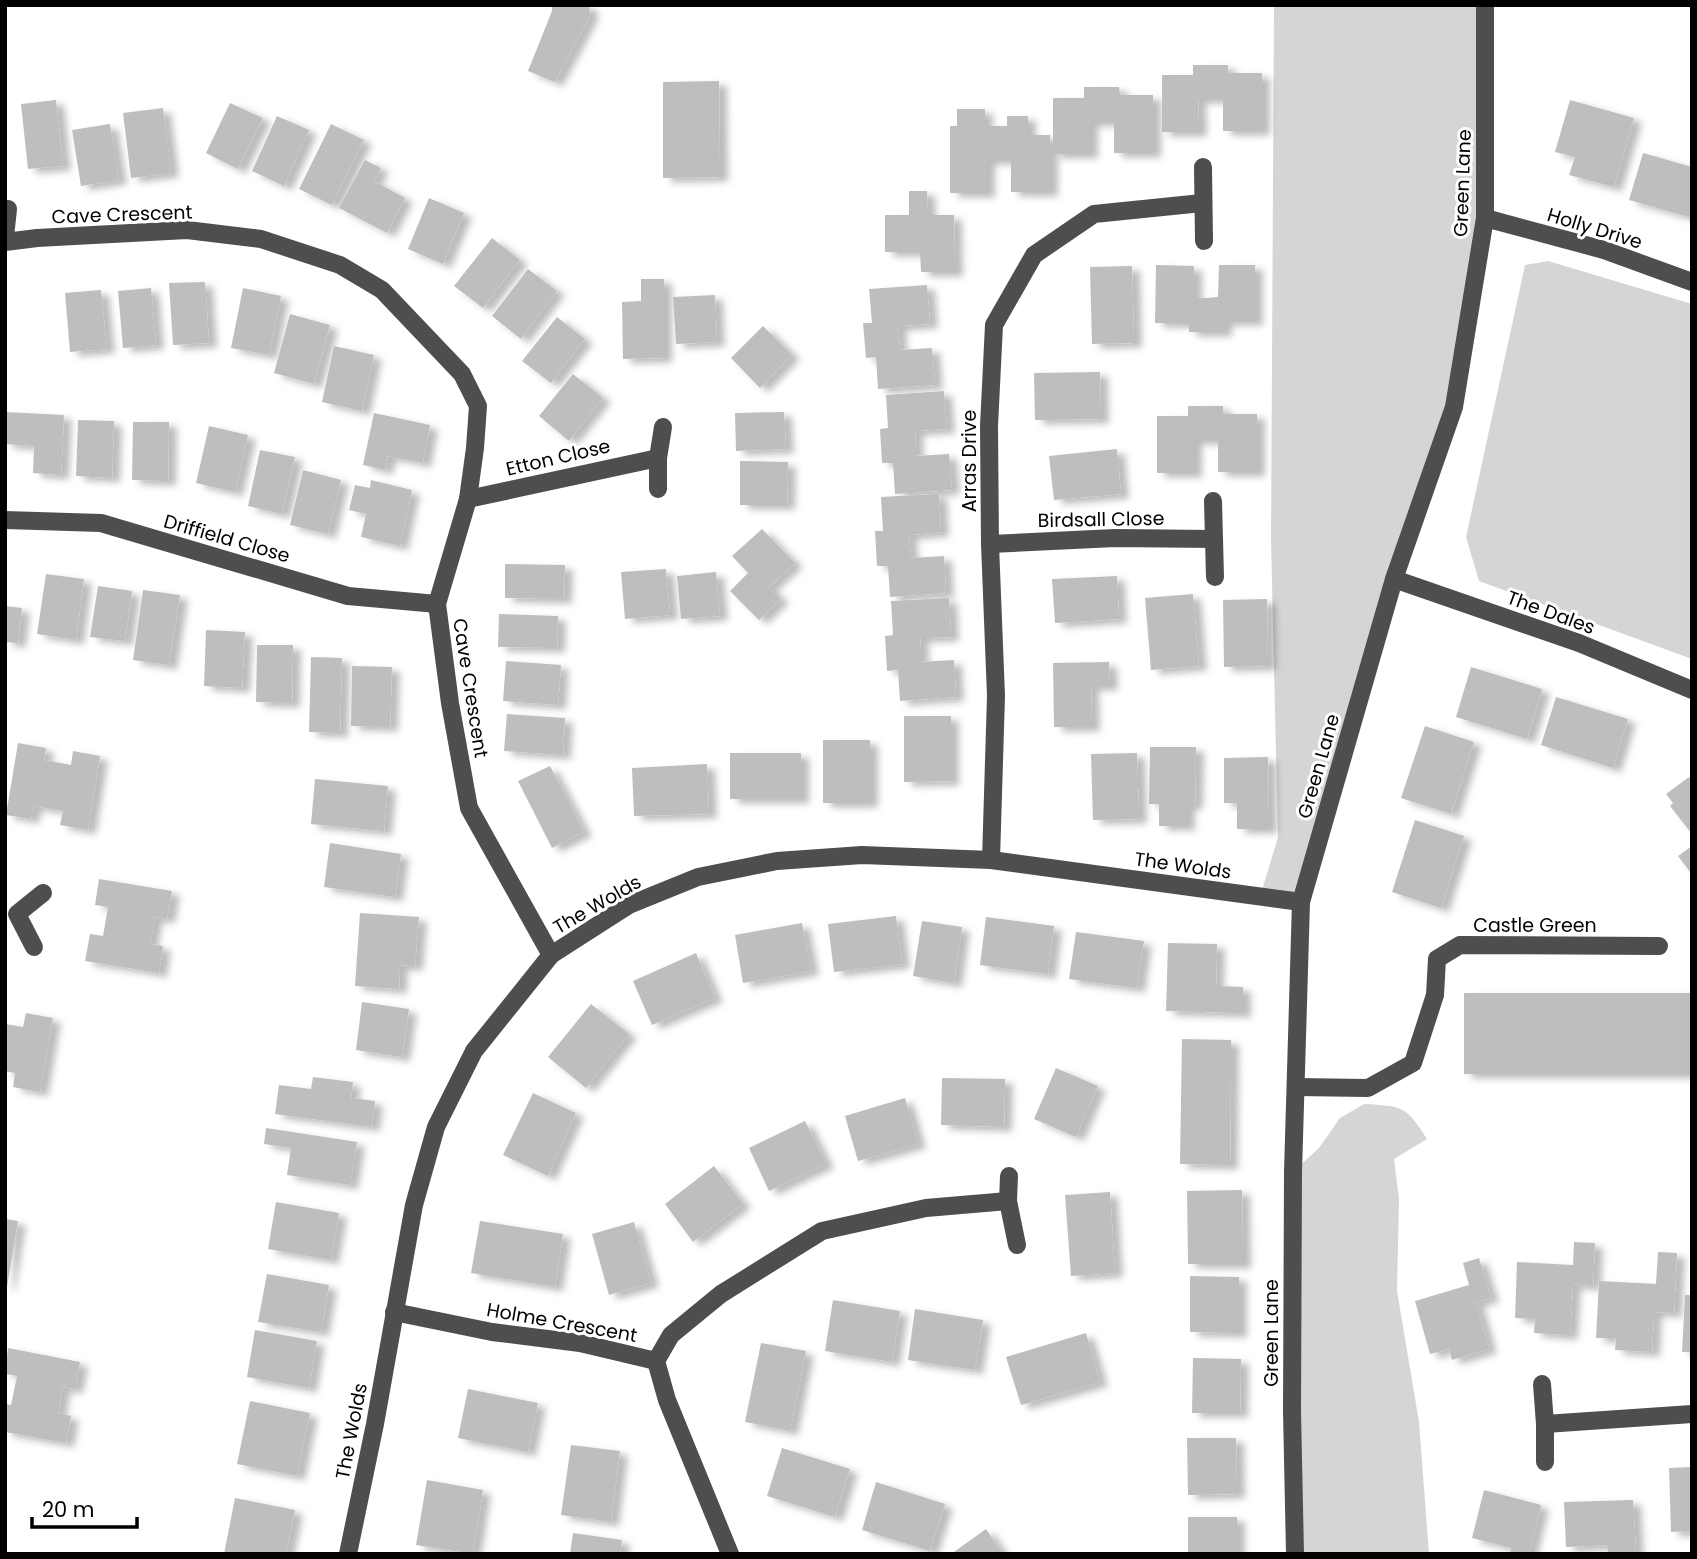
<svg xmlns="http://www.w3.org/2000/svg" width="1697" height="1559" font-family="Poppins,sans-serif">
	<defs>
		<filter id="shadow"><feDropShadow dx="8" dy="4.5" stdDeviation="3.5" flood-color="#0004"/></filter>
	</defs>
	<rect width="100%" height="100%" fill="#fff"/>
	<g fill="#d5d5d5">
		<polygon points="1274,5 1485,5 1485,218 1454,407 1301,902 1260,897 1278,837 1271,540"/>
		<polygon points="1548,261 1692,304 1692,659 1479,581 1466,537 1525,265"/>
		<path d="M 1364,1104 C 1403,1106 1406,1106 1427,1139 L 1394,1159 L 1399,1199 L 1397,1291 L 1419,1422 L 1429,1554 L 1295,1554 L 1293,1172 L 1319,1148 L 1340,1118 Z"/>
	</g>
	<g fill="#bebebe" filter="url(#shadow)">
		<polygon points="552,5 589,5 590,16 555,82 528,71 552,11"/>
		<polygon points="1193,65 1228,65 1228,73 1262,73 1262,131 1223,131 1223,99 1198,99 1199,132 1162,132 1162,75 1193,75"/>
		<polygon points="719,81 720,177 663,178 663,82"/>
		<polygon points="1084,87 1119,87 1120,95 1153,95 1153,153 1114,153 1114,122 1090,122 1090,154 1053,154 1053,98 1084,98"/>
		<polygon points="56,100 63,166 28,169 21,104"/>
		<polygon points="1570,100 1634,118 1614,187 1569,175 1575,157 1555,152"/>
		<polygon points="230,103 263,118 238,169 206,153"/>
		<polygon points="163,108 171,173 131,178 123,113"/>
		<polygon points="957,109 985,109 985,126 1007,126 1007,116 1028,116 1028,135 1050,135 1050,192 1011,192 1011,160 987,160 987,193 950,193 950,126 957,126"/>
		<polygon points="277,116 309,130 284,186 252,171"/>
		<polygon points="110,124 119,180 81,186 72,130"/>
		<polygon points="331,124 364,140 332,205 299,189"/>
		<polygon points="1643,153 1692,167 1692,218 1629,200"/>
		<polygon points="365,160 381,168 374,181 405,198 387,233 339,208"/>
		<polygon points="909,191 927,191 928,215 954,215 955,272 921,272 920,252 885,252 885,215 909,215"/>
		<polygon points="429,198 464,213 443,264 408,249"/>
		<polygon points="492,238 520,260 483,308 454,286"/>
		<polygon points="1156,265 1194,266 1194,298 1207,298 1218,297 1219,265 1255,265 1255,321 1224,321 1224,332 1189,332 1189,323 1155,323"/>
		<polygon points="1132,266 1134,343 1092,344 1090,267"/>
		<polygon points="528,269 557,291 521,339 492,316"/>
		<polygon points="641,279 664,279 664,358 623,359 622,302 641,301"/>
		<polygon points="205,282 209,343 173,345 169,283"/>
		<polygon points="927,285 930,324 898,326 900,350 932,348 935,385 878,389 876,357 866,358 863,323 872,323 869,289"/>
		<polygon points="151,288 156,345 123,348 118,291"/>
		<polygon points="243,288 281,296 269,355 231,348"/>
		<polygon points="101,290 107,349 70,352 65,293"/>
		<polygon points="715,295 717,342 676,344 673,297"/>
		<polygon points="290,314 330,325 314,384 274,373"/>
		<polygon points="557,317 585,339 551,383 522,361"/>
		<polygon points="763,326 792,355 760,388 731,358"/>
		<polygon points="334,346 374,355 362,411 322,402"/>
		<polygon points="1100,372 1101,419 1035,420 1034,373"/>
		<polygon points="573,374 603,398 569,441 539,416"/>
		<polygon points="944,391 947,429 915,431 916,456 949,454 952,490 895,494 893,463 882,463 880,429 888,428 886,395"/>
		<polygon points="1188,406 1223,406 1223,414 1257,414 1257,472 1218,472 1218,440 1194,440 1194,473 1157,473 1157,416 1188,416"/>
		<polygon points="5,412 64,415 61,475 33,473 34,446 5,444"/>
		<polygon points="784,412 786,449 736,451 735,413"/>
		<polygon points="374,413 430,425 423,463 388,456 385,470 363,465"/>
		<polygon points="78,420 114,421 112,478 76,476"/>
		<polygon points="133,422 169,422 168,481 132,480"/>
		<polygon points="209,426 248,435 235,492 196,483"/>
		<polygon points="1117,449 1121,494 1054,500 1049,456"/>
		<polygon points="260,450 295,457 282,514 248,506"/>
		<polygon points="740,461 788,462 787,505 740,505"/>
		<polygon points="303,470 341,480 328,534 290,525"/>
		<polygon points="371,480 412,490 400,546 361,537 366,514 349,510 355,485 370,488"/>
		<polygon points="939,494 941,532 909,535 911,558 944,556 946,593 890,597 888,566 877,566 875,531 883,531 881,497"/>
		<polygon points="762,529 795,563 769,587 781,599 759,620 730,591 748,573 732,556"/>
		<polygon points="505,564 565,565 564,599 505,598"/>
		<polygon points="666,569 670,615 625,619 621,572"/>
		<polygon points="716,572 720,616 681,619 677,576"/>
		<polygon points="46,574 84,579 76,640 37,634"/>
		<polygon points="1117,576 1119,619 1055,623 1052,579"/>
		<polygon points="98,586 132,591 125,641 90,637"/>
		<polygon points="143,590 180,595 169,665 133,660"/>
		<polygon points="1193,594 1199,666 1151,670 1145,598"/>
		<polygon points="949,598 951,637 920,638 921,651 921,662 954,660 956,697 900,701 898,670 887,671 885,636 893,635 891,601"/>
		<polygon points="1267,599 1268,666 1224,667 1223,600"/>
		<polygon points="5,606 22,608 18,643 5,642"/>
		<polygon points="499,614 558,616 557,648 498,647"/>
		<polygon points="206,630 245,632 242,688 204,686"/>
		<polygon points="257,645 293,645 292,703 256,702"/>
		<polygon points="311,657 342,658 340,733 309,732"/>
		<polygon points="506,661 561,665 558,705 503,701"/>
		<polygon points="1109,662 1110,686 1091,686 1092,727 1054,727 1053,663"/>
		<polygon points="352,666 392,667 390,727 351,726"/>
		<polygon points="1471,667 1542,689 1527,739 1456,717"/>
		<polygon points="1556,697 1628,719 1613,768 1541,745"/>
		<polygon points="507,714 565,718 563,755 504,751"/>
		<polygon points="904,716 951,716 951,781 904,782"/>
		<polygon points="1425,726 1474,742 1451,814 1401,798"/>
		<rect x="823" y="740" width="47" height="63"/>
		<polygon points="18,743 46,748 44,760 71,765 73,751 100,756 88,830 60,825 63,811 34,806 31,819 6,815"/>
		<polygon points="1150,747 1196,747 1195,805 1187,805 1187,826 1159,826 1159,804 1149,804"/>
		<rect x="730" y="753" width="71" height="46"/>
		<polygon points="1137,753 1139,819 1093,820 1091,754"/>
		<polygon points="1268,757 1269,829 1237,829 1237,803 1224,803 1224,758"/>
		<polygon points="707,764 709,814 634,816 632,768"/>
		<polygon points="550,766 584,832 552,848 518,781"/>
		<polygon points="1689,777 1692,781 1692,834 1670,806 1673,803 1666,794"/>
		<polygon points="315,779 388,786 384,831 311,824"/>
		<polygon points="1415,820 1464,836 1441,908 1392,892"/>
		<polygon points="330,843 401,854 395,897 324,887"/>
		<polygon points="1692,846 1692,871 1690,872 1678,856"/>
		<polygon points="99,879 172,891 167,919 155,917 150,944 163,946 159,973 85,961 90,934 103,936 108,907 95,905"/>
		<polygon points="360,913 419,917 415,966 400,965 399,989 355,986"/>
		<polygon points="896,916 902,964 834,972 828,924"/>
		<polygon points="986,917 1054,926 1048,974 980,965"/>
		<polygon points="922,921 962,927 954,983 913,976"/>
		<polygon points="802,923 811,971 743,983 735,935"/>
		<polygon points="1076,932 1144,941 1137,988 1069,979"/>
		<polygon points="1168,943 1217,944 1216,986 1243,987 1243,1013 1166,1011"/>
		<polygon points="696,953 715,998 652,1025 633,981"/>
		<rect x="1464" y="993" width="228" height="81"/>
		<polygon points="362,1002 409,1009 402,1057 356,1050"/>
		<polygon points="591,1004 629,1034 586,1088 548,1057"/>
		<polygon points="26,1013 53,1018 40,1092 13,1087 15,1073 5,1071 5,1024 23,1027"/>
		<polygon points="1182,1039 1231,1040 1230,1165 1180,1164"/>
		<polygon points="1056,1068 1098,1086 1076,1137 1034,1119"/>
		<polygon points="313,1077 353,1082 351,1098 375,1101 372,1127 275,1114 279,1085 311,1089"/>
		<polygon points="942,1078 1005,1079 1004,1127 941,1125"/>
		<polygon points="533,1093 576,1113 548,1176 503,1155"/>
		<polygon points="905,1098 918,1144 858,1161 845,1116"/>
		<polygon points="805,1121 826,1164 769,1191 749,1148"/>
		<polygon points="266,1128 357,1142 350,1185 287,1175 291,1148 264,1144"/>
		<polygon points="714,1166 743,1204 693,1242 665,1204"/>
		<polygon points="1242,1190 1243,1264 1188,1264 1187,1191"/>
		<polygon points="1110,1192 1115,1273 1071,1276 1065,1195"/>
		<polygon points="276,1202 339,1213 331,1260 268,1249"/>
		<polygon points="5,1219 18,1221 7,1287 5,1287"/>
		<polygon points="480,1221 563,1234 555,1287 471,1273"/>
		<polygon points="634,1222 651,1283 609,1295 592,1234"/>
		<polygon points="1574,1242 1595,1243 1593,1286 1573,1284 1570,1335 1534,1333 1535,1319 1515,1318 1517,1262 1573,1265"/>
		<polygon points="1658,1252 1677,1253 1674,1313 1654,1312 1652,1352 1615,1350 1616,1338 1596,1338 1599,1281 1656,1284"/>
		<polygon points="1479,1258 1491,1298 1476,1302 1489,1349 1452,1360 1449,1349 1430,1354 1415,1301 1469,1285 1463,1263"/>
		<polygon points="267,1274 329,1285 321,1332 258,1322"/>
		<polygon points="1190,1276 1239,1277 1239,1333 1190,1332"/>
		<polygon points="1685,1295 1692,1295 1692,1352 1682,1352"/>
		<polygon points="833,1300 900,1311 892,1362 825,1351"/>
		<polygon points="915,1309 983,1320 975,1370 908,1360"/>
		<polygon points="255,1330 317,1341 309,1388 247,1377"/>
		<polygon points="1086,1333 1100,1382 1021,1405 1006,1357"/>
		<polygon points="761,1343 806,1351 790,1431 745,1422"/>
		<polygon points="8,1348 80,1362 75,1389 63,1387 58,1413 71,1416 66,1443 5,1432 5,1404 11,1405 17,1376 5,1374"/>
		<polygon points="1193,1358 1241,1359 1240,1413 1192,1413"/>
		<polygon points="468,1389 538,1403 528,1452 458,1438"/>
		<polygon points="250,1401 310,1413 297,1476 237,1464"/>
		<polygon points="1187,1438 1236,1438 1237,1494 1188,1495"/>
		<polygon points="571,1445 620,1451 611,1522 561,1515"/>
		<polygon points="782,1448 850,1469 835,1517 767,1496"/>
		<polygon points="1692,1467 1692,1531 1671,1532 1669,1468"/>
		<polygon points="427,1480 483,1490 473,1554 416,1545"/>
		<polygon points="876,1482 945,1504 930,1551 862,1530"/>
		<polygon points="1484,1490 1541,1505 1529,1554 1510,1554 1511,1548 1472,1538"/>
		<polygon points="235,1498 295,1510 286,1554 224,1554"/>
		<polygon points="1633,1500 1636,1554 1608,1554 1607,1545 1566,1547 1564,1502"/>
		<rect x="1188" y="1517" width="49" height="37"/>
		<polygon points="986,1529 1003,1554 951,1554"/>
		<polygon points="573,1533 622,1540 620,1554 570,1554"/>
	</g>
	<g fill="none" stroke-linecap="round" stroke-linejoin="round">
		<g stroke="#4e4e4e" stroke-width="18">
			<polyline points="1203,167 1204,241"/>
			<polyline points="1485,218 1604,250 1692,282"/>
			<polyline points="5,237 8,209"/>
			<polyline points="5,242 37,238 187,230 261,239 340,265 382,290 462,374 478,406 475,448 468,499 437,604 450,703 469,808 551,955"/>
			<polyline points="658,489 658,458 663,427"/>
			<polyline points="468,499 658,458"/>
			<polyline points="1213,501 1215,577"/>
			<polyline points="5,520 101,523 348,596 437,604"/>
			<polyline points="990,544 1115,538 1214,539"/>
			<polyline points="1394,579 1579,643 1692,690"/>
			<polyline points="991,860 996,696 990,544 989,426 994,325 1034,255 1094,214 1202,203"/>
			<polyline points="34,947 17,914 43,893"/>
			<polyline points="1296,1087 1368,1088 1413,1063 1435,995 1437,959 1460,945 1659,946"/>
			<polyline points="1009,1176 1008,1201 1017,1245"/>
			<polyline points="394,1312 492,1332 580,1343 656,1361 671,1335 721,1294 822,1231 926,1208 1008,1201"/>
			<polyline points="656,1361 667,1400 730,1554"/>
			<polyline points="1542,1384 1545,1424 1545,1462"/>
			<polyline points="1545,1424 1692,1414"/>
			<polyline points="348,1554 375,1424 414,1205 436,1127 474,1051 551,955 629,905 698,877 777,861 862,855 991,860 1301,902"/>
			<polyline points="1295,1554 1292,1411 1293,1172 1301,902 1394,579 1454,407 1485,218 1485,5"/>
		</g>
	</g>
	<g text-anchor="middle" stroke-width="6" stroke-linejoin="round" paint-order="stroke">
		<g font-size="19" fill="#000" stroke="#fff">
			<text transform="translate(1462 183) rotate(-88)" y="7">Green Lane</text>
			<text transform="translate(122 214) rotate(-2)" y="7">Cave Crescent</text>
			<text transform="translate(1595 228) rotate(17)" y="7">Holly Drive</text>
			<text transform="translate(558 457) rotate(-13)" y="7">Etton Close</text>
			<text transform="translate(969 461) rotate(-90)" y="7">Arras Drive</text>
			<text transform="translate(1101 519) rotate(-1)" y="7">Birdsall Close</text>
			<text transform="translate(227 538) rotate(16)" y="7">Driffield Close</text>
			<text transform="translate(1551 612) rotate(20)" y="7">The Dales</text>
			<text transform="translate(471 688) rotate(81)" y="7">Cave Crescent</text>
			<text transform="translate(1318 766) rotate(-74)" y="7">Green Lane</text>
			<text transform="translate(1183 865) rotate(8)" y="7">The Wolds</text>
			<text transform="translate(597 904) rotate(-30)" y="7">The Wolds</text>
			<text x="1535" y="932">Castle Green</text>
			<text transform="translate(562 1322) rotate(10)" y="7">Holme Crescent</text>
			<text transform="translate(1271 1333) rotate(-90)" y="7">Green Lane</text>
			<text transform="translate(351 1431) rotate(-79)" y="7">The Wolds</text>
		</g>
	</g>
	<rect width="1697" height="1559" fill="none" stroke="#000000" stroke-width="14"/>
	<path d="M32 1517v10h105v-10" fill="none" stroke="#000000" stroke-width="3.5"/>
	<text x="42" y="1517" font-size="21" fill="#000000" stroke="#ffffff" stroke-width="5" paint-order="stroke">20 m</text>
</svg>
